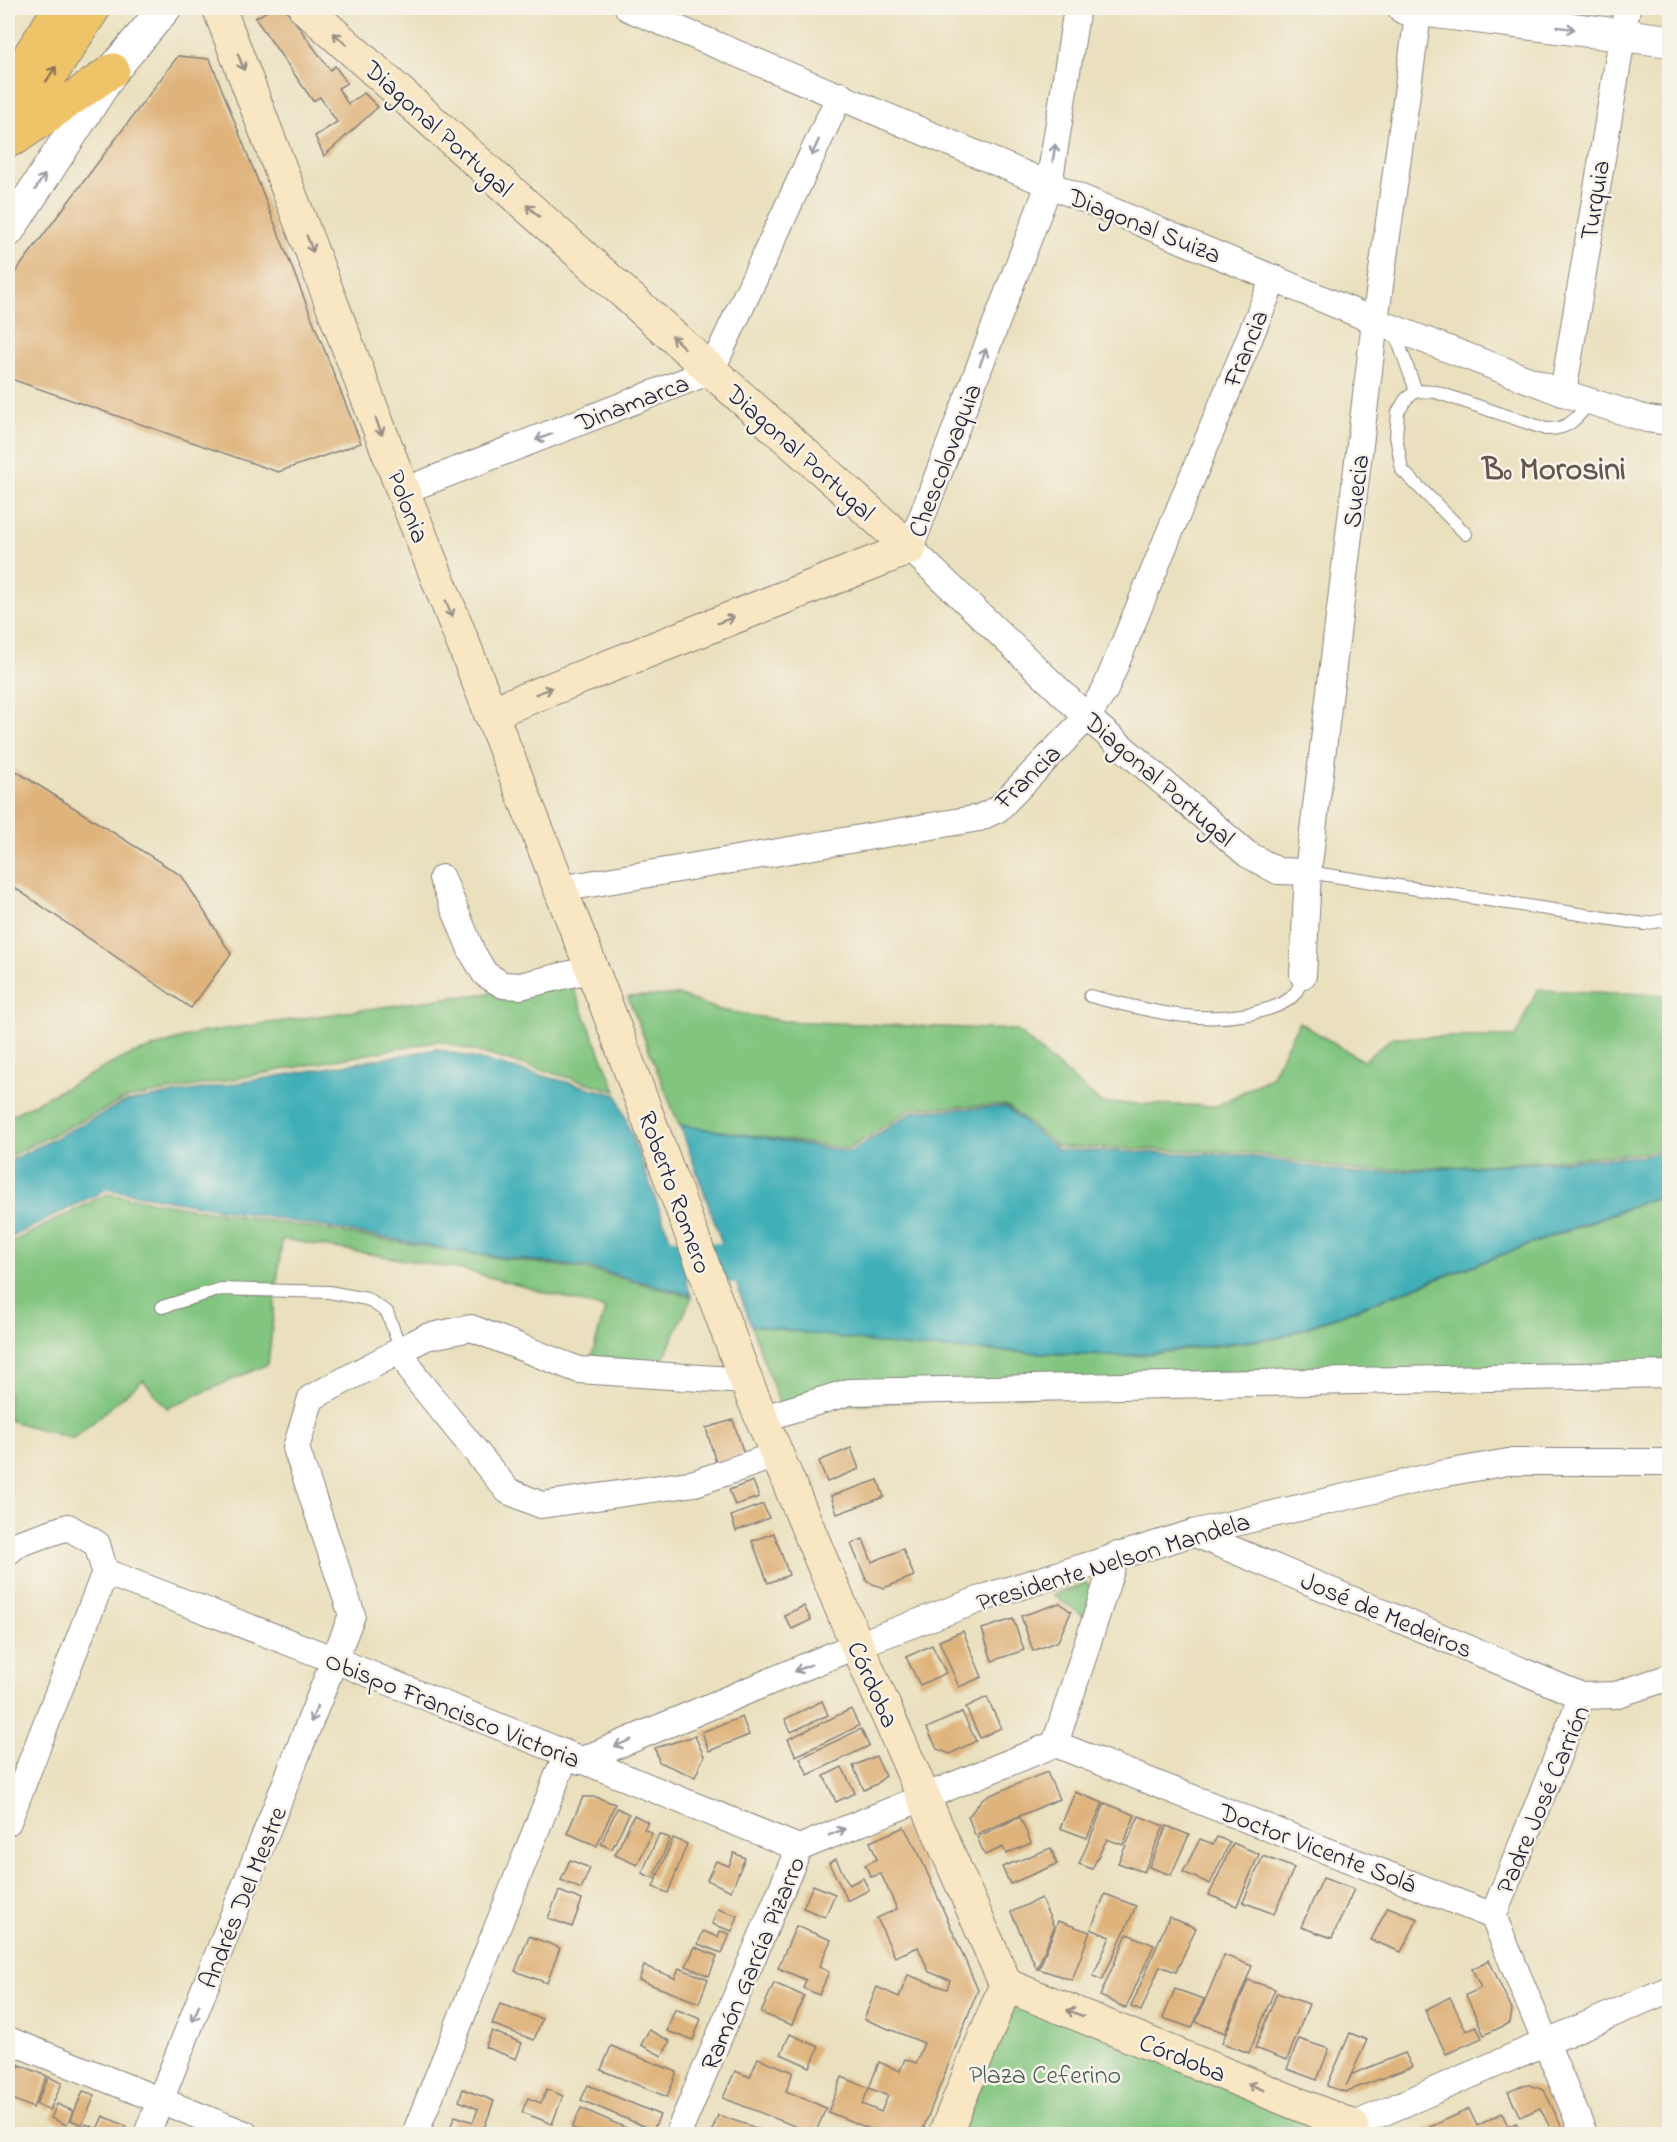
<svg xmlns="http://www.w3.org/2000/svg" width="1677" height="2142" font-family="'Indie Flower',sans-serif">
	<rect width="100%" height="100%" fill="#f7f3e8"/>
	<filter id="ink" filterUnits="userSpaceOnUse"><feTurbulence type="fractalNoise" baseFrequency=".0167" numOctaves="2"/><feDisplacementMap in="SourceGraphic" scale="12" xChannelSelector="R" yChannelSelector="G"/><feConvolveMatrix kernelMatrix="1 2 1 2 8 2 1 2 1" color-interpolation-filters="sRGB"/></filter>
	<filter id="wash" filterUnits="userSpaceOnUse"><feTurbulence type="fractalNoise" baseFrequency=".008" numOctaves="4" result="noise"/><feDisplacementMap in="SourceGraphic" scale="24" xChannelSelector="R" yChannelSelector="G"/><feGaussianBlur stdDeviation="1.35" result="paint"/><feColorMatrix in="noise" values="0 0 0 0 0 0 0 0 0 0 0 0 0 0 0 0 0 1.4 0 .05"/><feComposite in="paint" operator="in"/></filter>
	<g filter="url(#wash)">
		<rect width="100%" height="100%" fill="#eae0be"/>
		<g fill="#81c57f" stroke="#52745d" stroke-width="1.5">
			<polygon points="572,985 616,1091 439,1041 125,1099 8,1157 8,1117 127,1056 198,1033 453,997"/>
			<polygon points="1537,990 1669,995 1669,1148 1642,1153 1470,1166 1357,1171 1244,1152 1058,1147 1006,1105 913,1108 849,1149 679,1125 628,997 678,995 720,1010 783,1021 1016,1030 1101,1103 1217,1106 1271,1077 1299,1022 1363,1061 1393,1037 1515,1037"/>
			<polygon points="1669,1193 1669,1362 781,1408 751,1325 907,1347 1124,1357 1280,1338"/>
			<polygon points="107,1194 470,1254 589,1270 692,1297 662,1361 591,1359 605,1309 463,1270 282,1239 268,1364 167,1408 143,1380 73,1439 8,1420 8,1244"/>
			<polygon points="1086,1583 1095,1590 1085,1617 1053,1595"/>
			<polygon points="1012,1998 1340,2134 955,2134"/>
		</g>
		<g fill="#3fafb8" stroke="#30687a" stroke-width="1.5">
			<polygon points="438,1049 617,1095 691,1295 590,1268 471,1253 107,1189 8,1239 8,1162 125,1102"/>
			<polygon points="1006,1107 1058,1150 1244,1155 1356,1174 1642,1156 1669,1151 1669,1192 1280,1337 1124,1356 908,1347 751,1325 680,1125 850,1152 914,1111"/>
		</g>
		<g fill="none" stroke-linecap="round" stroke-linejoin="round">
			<polyline stroke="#3fafb8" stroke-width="39" points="634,1235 649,1256 751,1266 781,1278"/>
		</g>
		<g id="blocks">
			<g fill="#dfb37c">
				<polygon points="272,8 285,8 330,70 335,66 347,83 338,88 348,104 364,93 378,107 324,156 315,136 337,122 320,97 313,101 255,18"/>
				<polygon points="178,56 210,59 361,443 278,472 8,378 8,282"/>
				<polygon points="8,766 182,876 231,954 191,1008 8,883"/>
				<polygon points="733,1420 744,1454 716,1463 706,1428"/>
				<polygon points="851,1448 859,1469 827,1482 819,1461"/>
				<polygon points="878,1480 884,1497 837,1514 831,1496"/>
				<polygon points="753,1481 759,1497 735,1505 729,1490"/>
				<polygon points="763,1504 769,1518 736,1531 731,1516"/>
				<polygon points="774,1533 789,1575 768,1583 752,1541"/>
				<polygon points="863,1539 872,1562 903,1549 914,1576 884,1588 867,1582 851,1544"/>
				<polygon points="1060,1603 1071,1612 1058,1641 1033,1651 1021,1616"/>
				<polygon points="804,1606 811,1620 792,1629 784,1615"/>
				<polygon points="1013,1619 1024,1650 992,1661 982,1629"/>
				<polygon points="963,1631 982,1677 959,1687 939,1641"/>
				<polygon points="932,1645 946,1673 920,1685 906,1657"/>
				<polygon points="987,1697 1001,1728 980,1738 966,1707"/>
				<polygon points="822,1701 828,1715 791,1732 785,1719"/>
				<polygon points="851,1709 859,1726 796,1756 788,1739"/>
				<polygon points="962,1712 976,1741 950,1754 937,1749 927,1728"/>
				<polygon points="742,1717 749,1735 709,1751 702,1732"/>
				<polygon points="861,1729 869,1746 808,1775 800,1758"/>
				<polygon points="695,1736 704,1756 695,1777 659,1762 655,1748"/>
				<polygon points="876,1756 885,1776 877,1784 864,1790 853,1766"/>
				<polygon points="842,1767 855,1793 836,1802 824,1776"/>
				<polygon points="1047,1772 1059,1799 975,1835 968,1817 983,1798"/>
				<polygon points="1075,1792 1103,1803 1087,1838 1060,1828"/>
				<polygon points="583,1797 596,1797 615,1804 597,1846 567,1833"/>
				<polygon points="1105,1803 1135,1815 1123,1845 1107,1839 1092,1869 1079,1864"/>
				<polygon points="617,1808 629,1814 612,1849 601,1844"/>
				<polygon points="634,1815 648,1822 644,1829 652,1833 637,1865 615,1855"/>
				<polygon points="1139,1816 1164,1826 1144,1872 1118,1863"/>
				<polygon points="1020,1817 1031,1843 1006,1854 1003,1847 985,1855 977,1837"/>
				<polygon points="1167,1826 1189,1835 1171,1875 1149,1867"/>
				<polygon points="904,1827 920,1856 978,1990 921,2134 883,2134 828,2112 842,2077 869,2088 862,2104 881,2112 888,2096 869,2088 879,2062 900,2071 905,2059 916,2063 924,2043 864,2019 877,1987 899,1997 908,1975 947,1989 950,1980 929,1972 918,1947 895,1957 877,1918 897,1909 881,1874 871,1877 865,1865 877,1859 870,1842"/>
				<polygon points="659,1834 670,1838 653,1878 642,1873"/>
				<polygon points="1217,1837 1230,1842 1210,1884 1183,1872 1200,1839 1213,1844"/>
				<polygon points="673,1838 687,1844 668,1893 653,1887"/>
				<polygon points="1233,1843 1259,1854 1237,1906 1209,1895"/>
				<polygon points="1051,1848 1057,1864 1010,1884 1002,1867"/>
				<polygon points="734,1853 745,1858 731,1891 707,1880 716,1861 729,1866"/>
				<polygon points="1263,1856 1294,1868 1274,1914 1243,1902"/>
				<polygon points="836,1859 849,1885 863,1878 869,1890 848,1901 829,1863"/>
				<polygon points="570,1860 590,1868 581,1889 561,1880"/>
				<polygon points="1323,1878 1354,1889 1332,1938 1301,1927"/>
				<polygon points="813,1885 835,1894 825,1917 803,1908"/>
				<polygon points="559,1891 582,1900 572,1927 548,1918"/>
				<polygon points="1105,1894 1136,1906 1102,1980 1093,1976 1110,1937 1091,1929"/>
				<polygon points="1041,1898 1054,1927 1037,1969 1011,1912"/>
				<polygon points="1388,1907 1418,1919 1401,1952 1371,1940"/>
				<polygon points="718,1909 738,1916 732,1931 712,1924"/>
				<polygon points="1169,1917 1196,1928 1176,1972 1160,1966 1141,2011 1131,2007"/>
				<polygon points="1058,1921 1090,1932 1072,1980 1039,1969"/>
				<polygon points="796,1926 831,1940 819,1967 829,1972 819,1995 803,1988 806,1980 778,1968"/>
				<polygon points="703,1931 718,1937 720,1931 730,1934 722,1953 698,1944"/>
				<polygon points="1127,1934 1154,1945 1126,2008 1100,1996"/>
				<polygon points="529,1936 560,1948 547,1983 515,1971"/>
				<polygon points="695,1947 717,1956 709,1976 686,1966"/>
				<polygon points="1224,1955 1252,1966 1225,2033 1196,2022"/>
				<polygon points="1489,1960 1512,2010 1510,2023 1484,2035 1466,1995 1481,1988 1472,1969"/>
				<polygon points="644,1966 675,1978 679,1968 708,1979 699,2003 639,1980"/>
				<polygon points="1248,1980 1275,1989 1249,2053 1222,2043"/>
				<polygon points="774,1983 804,1996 792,2025 761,2013"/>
				<polygon points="1175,1989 1204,1999 1192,2028 1163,2018"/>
				<polygon points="1277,1993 1309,2004 1287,2060 1255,2048"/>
				<polygon points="1450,1997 1466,2031 1476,2026 1482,2038 1446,2054 1425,2010"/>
				<polygon points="500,2004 542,2019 534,2040 492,2024"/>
				<polygon points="675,2009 701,2019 693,2040 667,2031"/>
				<polygon points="649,2030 670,2041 662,2056 641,2045"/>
				<polygon points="492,2031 522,2043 516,2059 485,2047"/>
				<polygon points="1350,2033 1367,2040 1346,2086 1352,2074 1405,2053 1412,2067 1345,2092 1327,2086"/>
				<polygon points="790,2034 819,2047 810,2067 781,2054"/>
				<polygon points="1299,2039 1329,2049 1317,2080 1287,2069"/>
				<polygon points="611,2046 677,2072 667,2097 601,2070"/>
				<polygon points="758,2058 793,2072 786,2091 826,2108 815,2134 723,2098 735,2071 750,2077"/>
				<polygon points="8,2059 19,2064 8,2087"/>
				<polygon points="20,2065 47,2076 33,2108 8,2097"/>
				<polygon points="49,2077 62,2083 50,2110 36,2104"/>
				<polygon points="1526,2084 1544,2090 1565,2134 1553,2134 1540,2108 1520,2117 1508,2092"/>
				<polygon points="588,2085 660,2115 653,2130 581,2100"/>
				<polygon points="463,2089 494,2101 482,2134 455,2134 449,2130 455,2116 473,2122 478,2109 459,2101"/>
				<polygon points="547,2089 563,2096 552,2124 522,2112 528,2098 541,2103"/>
				<polygon points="83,2091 95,2095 82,2125 71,2120"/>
				<polygon points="57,2104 73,2111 67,2125 51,2118"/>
				<polygon points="581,2108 631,2130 629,2134 588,2134 572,2128"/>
				<polygon points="1469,2109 1477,2126 1502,2113 1508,2126 1516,2123 1521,2134 1415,2134"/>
				<polygon points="718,2115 774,2134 722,2134 712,2131"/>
				<polygon points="103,2116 126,2126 123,2134 81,2134 86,2124 97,2129"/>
			</g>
		</g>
	</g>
	<g filter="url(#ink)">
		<use href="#blocks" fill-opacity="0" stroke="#86817c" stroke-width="1.5"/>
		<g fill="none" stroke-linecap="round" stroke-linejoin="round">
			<defs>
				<g id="service">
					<polyline points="1394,330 1416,391"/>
					<path d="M 1466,534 L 1402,470 L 1396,436 L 1398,412 L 1406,399 L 1416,391 L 1436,392 L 1546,429 C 1569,430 1577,418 1590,402"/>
					<polyline points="1308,872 1644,924 1670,919"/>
					<path d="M 1090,996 C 1149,1011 1208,1028 1268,1009 C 1278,1006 1290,1001 1296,992 C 1299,987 1301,981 1303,975"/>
					<polyline points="162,1307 221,1289 329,1292 367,1299 387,1312 401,1350"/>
				</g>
				<g id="minor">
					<polyline points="628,8 1375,321 1563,393 1647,419 1670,422"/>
					<polyline points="1077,8 1049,185 910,548 1087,717 1247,854 1278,871 1308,872"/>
					<polyline points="1563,393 1627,8"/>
					<polyline points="403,491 711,371 840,95"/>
					<polyline points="442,878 472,952 485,974 503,985 520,986 592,969"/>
					<polyline points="560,889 979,818 998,809 1087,717 1105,690 1274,278"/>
					<polyline points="1303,975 1308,872 1375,321 1419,8"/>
					<polyline points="401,1350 426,1337 471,1328 579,1370 746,1381"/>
					<polyline points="761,1419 849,1392 1670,1374"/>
					<polyline points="1193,1533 1582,1696 1615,1695 1670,1677"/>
					<polyline points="8,1552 17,1544 68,1527 97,1544 105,1572"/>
					<polyline points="105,1572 335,1660 799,1848"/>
					<polyline points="1055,1744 1116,1555"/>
					<polyline points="580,1761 857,1645 989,1596 1193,1533 1446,1473 1508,1462 1670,1462"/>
					<polyline points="8,1822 105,1572"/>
					<polyline points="1493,1916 1582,1696"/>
					<polyline points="8,2040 245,2134"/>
					<polyline points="1352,2126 1670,1989"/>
					<polyline points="147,2134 352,1615 296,1448 311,1398 401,1350 415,1377 508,1491 541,1505 695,1483 776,1455"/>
					<polyline points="415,2134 566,1755"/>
					<polyline points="678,2134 799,1848 1055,1744 1493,1916 1584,2134"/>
				</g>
				<g id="tertiary">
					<polyline points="1404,8 1670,41"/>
					<polyline points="8,231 113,70 165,8"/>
				</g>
				<g id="secondary">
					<polyline points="219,8 403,491 605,1002 746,1381 857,1645 1006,1985"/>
					<polyline points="305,8 910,548 490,713"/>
					<polyline points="945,2134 1006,1985 1352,2126 1349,2134"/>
				</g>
				<g id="trunk">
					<polyline points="8,89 60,8"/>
					<polyline points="16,138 113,70"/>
					<polyline points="8,141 94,8"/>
				</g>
			</defs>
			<use href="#service" stroke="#86817c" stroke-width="14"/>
			<use href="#minor" stroke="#86817c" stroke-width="28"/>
			<use href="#tertiary" stroke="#86817c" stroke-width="34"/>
			<use href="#secondary" stroke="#86817c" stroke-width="35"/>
			<use href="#trunk" stroke="#86817c" stroke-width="35"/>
			<use href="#service" stroke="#fff" stroke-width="12"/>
			<use href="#minor" stroke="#fff" stroke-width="26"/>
			<use href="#tertiary" stroke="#fff" stroke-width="32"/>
			<use href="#secondary" stroke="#f9e7c3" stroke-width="33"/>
			<use href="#trunk" stroke="#efc469" stroke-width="33"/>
		</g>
		<defs><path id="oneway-shaft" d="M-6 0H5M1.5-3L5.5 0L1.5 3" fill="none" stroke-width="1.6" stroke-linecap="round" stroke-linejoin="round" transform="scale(1.5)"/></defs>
		<g stroke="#9c9ca7">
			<use href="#oneway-shaft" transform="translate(1566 28) rotate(7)"/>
			<use href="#oneway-shaft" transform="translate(815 148) rotate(115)"/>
			<use href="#oneway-shaft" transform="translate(1054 153) rotate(-81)"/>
			<use href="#oneway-shaft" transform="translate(40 182) rotate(-57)"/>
			<use href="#oneway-shaft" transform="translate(983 357) rotate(-69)"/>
			<use href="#oneway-shaft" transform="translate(544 437) rotate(159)"/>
			<use href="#oneway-shaft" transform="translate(803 1668) rotate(157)"/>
			<use href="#oneway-shaft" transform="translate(314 1714) rotate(112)"/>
			<use href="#oneway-shaft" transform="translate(623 1743) rotate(157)"/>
			<use href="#oneway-shaft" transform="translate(837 1832) rotate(-22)"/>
			<use href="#oneway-shaft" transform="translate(196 2013) rotate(112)"/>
		</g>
		<g stroke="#988e86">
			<use href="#oneway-shaft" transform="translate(340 39) rotate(-138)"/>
			<use href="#oneway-shaft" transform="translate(241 62) rotate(69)"/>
			<use href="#oneway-shaft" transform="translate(533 211) rotate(-138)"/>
			<use href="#oneway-shaft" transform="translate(310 244) rotate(69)"/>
			<use href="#oneway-shaft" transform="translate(678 342) rotate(-138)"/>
			<use href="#oneway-shaft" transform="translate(379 427) rotate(69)"/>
			<use href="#oneway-shaft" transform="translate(449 609) rotate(69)"/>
			<use href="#oneway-shaft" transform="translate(726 620) rotate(-21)"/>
			<use href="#oneway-shaft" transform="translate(544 691) rotate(-21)"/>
			<use href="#oneway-shaft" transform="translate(1075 2013) rotate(-158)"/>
			<use href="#oneway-shaft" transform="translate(1256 2087) rotate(-158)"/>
		</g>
		<use stroke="#887352" href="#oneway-shaft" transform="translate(51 74) rotate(-57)"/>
	</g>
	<g text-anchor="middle" stroke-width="5" stroke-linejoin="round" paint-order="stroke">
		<g font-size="26" fill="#22223b" stroke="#f7f3e8">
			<text transform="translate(439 128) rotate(42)" y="9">Diagonal Portugal</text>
			<text transform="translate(1594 200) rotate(-81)" y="9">Turquia</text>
			<text transform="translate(1145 225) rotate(22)" y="9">Diagonal Suiza</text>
			<text transform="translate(1245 348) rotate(-68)" y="9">Francia</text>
			<text transform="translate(632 402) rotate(-21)" y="9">Dinamarca</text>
			<text transform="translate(801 452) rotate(42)" y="9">Diagonal Portugal</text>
			<text transform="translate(944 460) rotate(-69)" y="9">Chescolovaquia</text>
			<text transform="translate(1355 491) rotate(-83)" y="9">Suecia</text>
			<text transform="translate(409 506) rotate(69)" y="9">Polonia</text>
			<text transform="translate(1027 776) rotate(-44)" y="9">Francia</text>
			<text transform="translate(1160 779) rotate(41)" y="9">Diagonal Portugal</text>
			<text transform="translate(676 1192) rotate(70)" y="9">Roberto Romero</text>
			<text transform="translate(1113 1561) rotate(-17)" y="9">Presidente Nelson Mandela</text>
			<text transform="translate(1387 1614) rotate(23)" y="9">José de Medeiros</text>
			<text transform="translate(874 1684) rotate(66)" y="9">Córdoba</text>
			<text transform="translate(453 1709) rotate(22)" y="9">Obispo Francisco Victoria</text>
			<text transform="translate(1542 1799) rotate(-67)" y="9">Padre José Carrión</text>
			<text transform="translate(1318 1847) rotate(21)" y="9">Doctor Vicente Solá</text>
			<text transform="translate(242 1897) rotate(-68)" y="9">Andrés Del Mestre</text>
			<text transform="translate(752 1963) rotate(-67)" y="9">Ramón García Pizarro</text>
			<text transform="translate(1183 2057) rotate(22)" y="9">Córdoba</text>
		</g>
		<g font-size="26" fill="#435b53" stroke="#f7f3e8">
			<text x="1045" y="2083">Plaza Ceferino</text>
		</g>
		<g font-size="32" font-weight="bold" fill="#645552" stroke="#f7f3e8">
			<text x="1554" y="479">Bº Morosini</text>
		</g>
	</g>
	<rect width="1677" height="2142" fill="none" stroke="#f7f3e8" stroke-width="30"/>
</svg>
